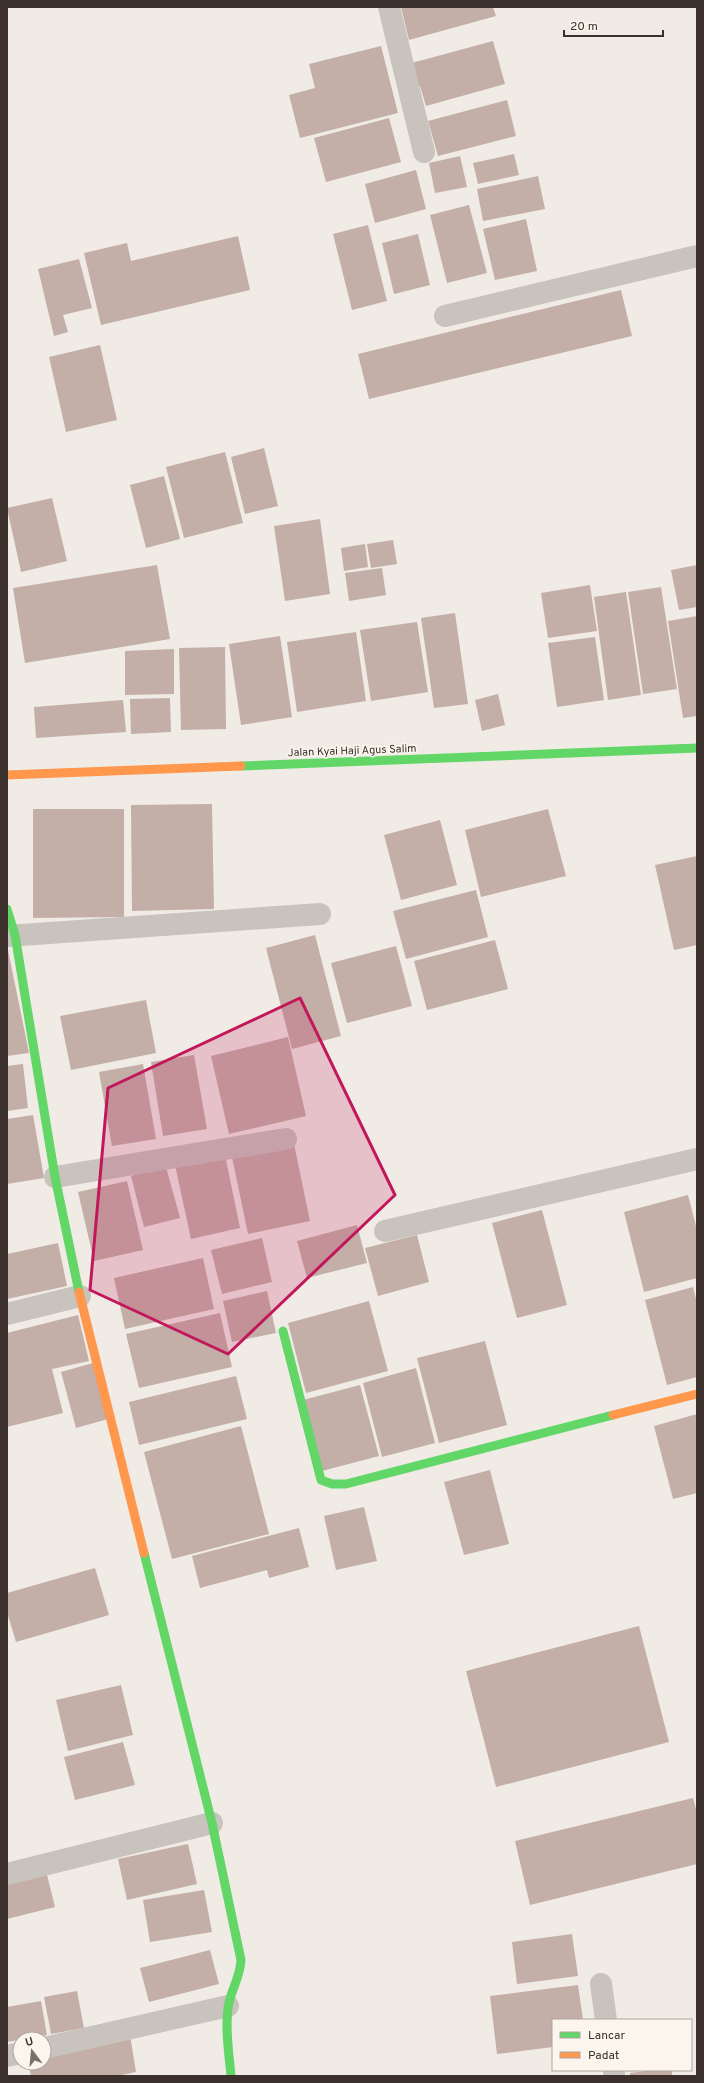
<svg xmlns="http://www.w3.org/2000/svg" width="704" height="2083" font-family="Overpass,sans-serif">
	<rect width="100%" height="100%" fill="#f0ebe5"/>
	<g fill="#c3afa7">
		<polygon points="401,7 493,7 496,16 409,40"/>
		<polygon points="493,41 505,84 426,106 420,86 415,88 408,64"/>
		<polygon points="381,46 398,113 300,138 289,95 315,88 309,64"/>
		<polygon points="507,100 516,136 438,156 428,121"/>
		<polygon points="389,118 401,162 326,182 314,138"/>
		<polygon points="514,154 519,175 478,184 473,163"/>
		<polygon points="460,156 467,187 435,193 429,163"/>
		<polygon points="416,170 426,209 375,223 365,184"/>
		<polygon points="538,176 545,209 483,221 477,189"/>
		<polygon points="469,205 487,273 447,283 430,215"/>
		<polygon points="526,219 537,271 495,280 483,229"/>
		<polygon points="368,225 387,301 352,310 333,234"/>
		<polygon points="418,234 430,285 394,294 382,243"/>
		<polygon points="238,236 250,290 101,325 84,253 127,243 131,261"/>
		<polygon points="79,259 92,308 63,315 68,332 54,336 38,269"/>
		<polygon points="621,290 632,336 369,399 358,354"/>
		<polygon points="100,345 117,420 66,432 49,357"/>
		<polygon points="264,448 278,506 245,514 231,457"/>
		<polygon points="225,452 243,523 184,538 166,467"/>
		<polygon points="164,476 180,539 146,548 130,485"/>
		<polygon points="52,498 67,561 21,572 7,508"/>
		<polygon points="320,519 330,594 285,601 274,526"/>
		<polygon points="393,540 397,564 371,568 367,544"/>
		<polygon points="365,544 368,567 344,571 341,548"/>
		<polygon points="157,565 170,639 25,663 13,588"/>
		<polygon points="697,565 697,607 679,610 671,570"/>
		<polygon points="382,568 386,595 349,601 345,573"/>
		<polygon points="590,585 597,631 548,638 541,593"/>
		<polygon points="661,587 677,689 643,694 628,592"/>
		<polygon points="626,592 641,695 608,700 594,597"/>
		<polygon points="455,613 468,704 434,708 421,618"/>
		<polygon points="697,616 697,716 683,718 668,621"/>
		<polygon points="417,622 428,692 371,701 360,630"/>
		<polygon points="356,632 366,701 297,712 287,642"/>
		<polygon points="280,636 292,717 241,725 229,644"/>
		<polygon points="595,637 604,700 557,707 548,643"/>
		<polygon points="225,647 226,729 181,730 179,648"/>
		<polygon points="174,649 174,694 125,695 125,651"/>
		<polygon points="498,694 505,725 482,731 475,700"/>
		<polygon points="170,698 171,732 131,734 130,699"/>
		<polygon points="123,700 126,732 36,738 34,707"/>
		<polygon points="212,804 214,909 132,911 131,805"/>
		<polygon points="33,809 124,809 124,917 33,918"/>
		<polygon points="548,809 566,876 481,897 465,830"/>
		<polygon points="440,820 457,885 401,900 384,835"/>
		<polygon points="697,856 697,945 674,950 655,865"/>
		<polygon points="476,890 488,937 406,959 393,911"/>
		<polygon points="315,935 341,1036 292,1049 266,948"/>
		<polygon points="495,940 508,989 427,1010 414,961"/>
		<polygon points="7,945 29,1053 7,1056"/>
		<polygon points="396,946 412,1006 347,1023 331,963"/>
		<polygon points="146,1000 156,1053 71,1070 60,1016"/>
		<polygon points="288,1037 306,1116 229,1134 211,1056"/>
		<polygon points="194,1055 207,1129 163,1136 151,1062"/>
		<polygon points="23,1064 28,1108 7,1111 7,1066"/>
		<polygon points="143,1064 156,1139 112,1146 99,1072"/>
		<polygon points="33,1115 44,1178 7,1184 7,1119"/>
		<polygon points="294,1144 310,1221 248,1234 232,1157"/>
		<polygon points="225,1155 240,1228 191,1239 175,1165"/>
		<polygon points="166,1167 180,1218 144,1227 131,1176"/>
		<polygon points="127,1181 143,1250 94,1261 78,1192"/>
		<polygon points="688,1195 697,1230 697,1278 644,1292 624,1212"/>
		<polygon points="542,1210 567,1305 517,1318 492,1223"/>
		<polygon points="357,1225 367,1263 307,1278 297,1241"/>
		<polygon points="417,1235 429,1282 378,1296 365,1248"/>
		<polygon points="262,1238 272,1282 222,1294 211,1250"/>
		<polygon points="58,1243 67,1286 7,1299 7,1254"/>
		<polygon points="203,1258 214,1309 125,1329 114,1278"/>
		<polygon points="693,1287 697,1303 697,1377 667,1385 645,1300"/>
		<polygon points="267,1291 276,1333 232,1342 223,1301"/>
		<polygon points="369,1301 388,1371 306,1393 288,1323"/>
		<polygon points="220,1313 232,1367 139,1388 126,1334"/>
		<polygon points="78,1315 89,1361 52,1369 63,1413 7,1427 7,1333"/>
		<polygon points="485,1341 507,1425 439,1443 417,1358"/>
		<polygon points="93,1363 108,1419 76,1428 61,1372"/>
		<polygon points="416,1368 435,1443 382,1457 363,1383"/>
		<polygon points="236,1376 247,1419 139,1445 129,1402"/>
		<polygon points="360,1385 379,1456 322,1471 303,1400"/>
		<polygon points="697,1414 697,1493 673,1499 654,1426"/>
		<polygon points="241,1426 269,1534 172,1559 144,1452"/>
		<polygon points="490,1470 509,1544 464,1555 444,1482"/>
		<polygon points="364,1507 377,1561 336,1570 324,1516"/>
		<polygon points="299,1528 309,1567 269,1578 267,1570 200,1588 192,1556"/>
		<polygon points="95,1568 109,1615 16,1642 7,1612 7,1593"/>
		<polygon points="639,1626 669,1742 496,1787 466,1671"/>
		<polygon points="121,1685 133,1735 68,1751 56,1700"/>
		<polygon points="123,1742 135,1785 75,1800 64,1757"/>
		<polygon points="693,1798 697,1813 697,1864 530,1905 515,1841"/>
		<polygon points="188,1844 197,1884 127,1900 118,1859"/>
		<polygon points="46,1871 55,1907 7,1919 7,1880"/>
		<polygon points="204,1890 212,1932 150,1942 143,1900"/>
		<polygon points="572,1934 578,1976 517,1984 512,1942"/>
		<polygon points="210,1950 219,1984 149,2002 140,1968"/>
		<polygon points="578,1985 583,2020 553,2020 553,2047 497,2054 490,1996"/>
		<polygon points="77,1991 84,2028 51,2034 44,1997"/>
		<polygon points="41,2001 47,2035 7,2042 7,2007"/>
		<polygon points="130,2035 136,2072 117,2076 31,2076 28,2063 44,2063 44,2051"/>
		<polygon points="653,2070 672,2070 672,2076 630,2076 630,2073"/>
	</g>
	<g fill="none" stroke-linecap="round" stroke-linejoin="round">
		<g stroke="#c9c3be" stroke-width="22">
			<polyline points="389,7 424,152"/>
			<polyline points="445,316 697,256"/>
			<polyline points="7,936 320,914"/>
			<polyline points="55,1177 286,1139"/>
			<polyline points="385,1231 697,1159"/>
			<polyline points="7,1314 80,1296"/>
			<polyline points="7,1874 212,1823"/>
			<polyline points="601,1984 606,2020"/>
			<polyline points="44,2048 228,2006"/>
			<polyline points="7,2056 20,2053"/>
			<polyline points="614,2070 614,2076"/>
		</g>
		<g stroke="#63d668" stroke-width="9">
			<polyline points="241,766 697,748"/>
			<polyline points="7,909 15,935 55,1177 79,1292"/>
			<polyline points="283,1331 321,1480 332,1484 346,1484 613,1415"/>
			<path d="M 144,1553 L 212,1823 L 241,1960 C 240,1979 230,1991 228,2008 C 225,2030 229,2054 231,2076"/>
		</g>
		<g stroke="#ff974d" stroke-width="9">
			<polyline points="7,775 241,766"/>
			<polyline points="79,1292 144,1553"/>
			<polyline points="613,1415 697,1394"/>
		</g>
	</g>
	<path fill="#c2185b" fill-opacity="0.2" stroke="#c2185b" stroke-width="3" stroke-linejoin="round" d="M 300,998 L 395,1195 L 228,1354 L 90,1290 L 108,1088 Z"/>
	<g text-anchor="middle" stroke-width="3.5" stroke-linejoin="round" paint-order="stroke">
		<g font-size="11" fill="#3b302b" stroke="#fbf5ee">
			<text transform="translate(352 750) rotate(-2)" y="4">Jalan Kyai Haji Agus Salim</text>
		</g>
	</g>
	<rect width="704" height="2083" fill="none" stroke="#3b302b" stroke-width="16"/>
	<rect x="552" y="2019" width="140" height="52" fill="#fbf5ee" stroke="#aea6a0"/>
	<rect x="560" y="2032" width="20" height="6" fill="#63d668" stroke="#aea6a0"/>
	<text x="588" y="2039" font-size="12" fill="#3b302b">Lancar</text>
	<rect x="560" y="2052" width="20" height="6" fill="#ff974d" stroke="#aea6a0"/>
	<text x="588" y="2059" font-size="12" fill="#3b302b">Padat</text>
	<g transform="translate(32 2051) rotate(344)"><circle r="19" fill="#fbf5ee" stroke="#aea6a0"/>
	<path d="M0-3L7 15L0 10L-7 15Z" fill="#7a716c"/>
	<text y="-6" font-size="11" font-weight="bold" text-anchor="middle" fill="#3b302b">U</text>
	</g>
	<path d="M564 30v6h99v-6" fill="none" stroke="#3b302b" stroke-width="2"/>
	<text x="570" y="30" font-size="12" fill="#3b302b" stroke="#fbf5ee" stroke-width="3" paint-order="stroke">20 m</text>
</svg>
